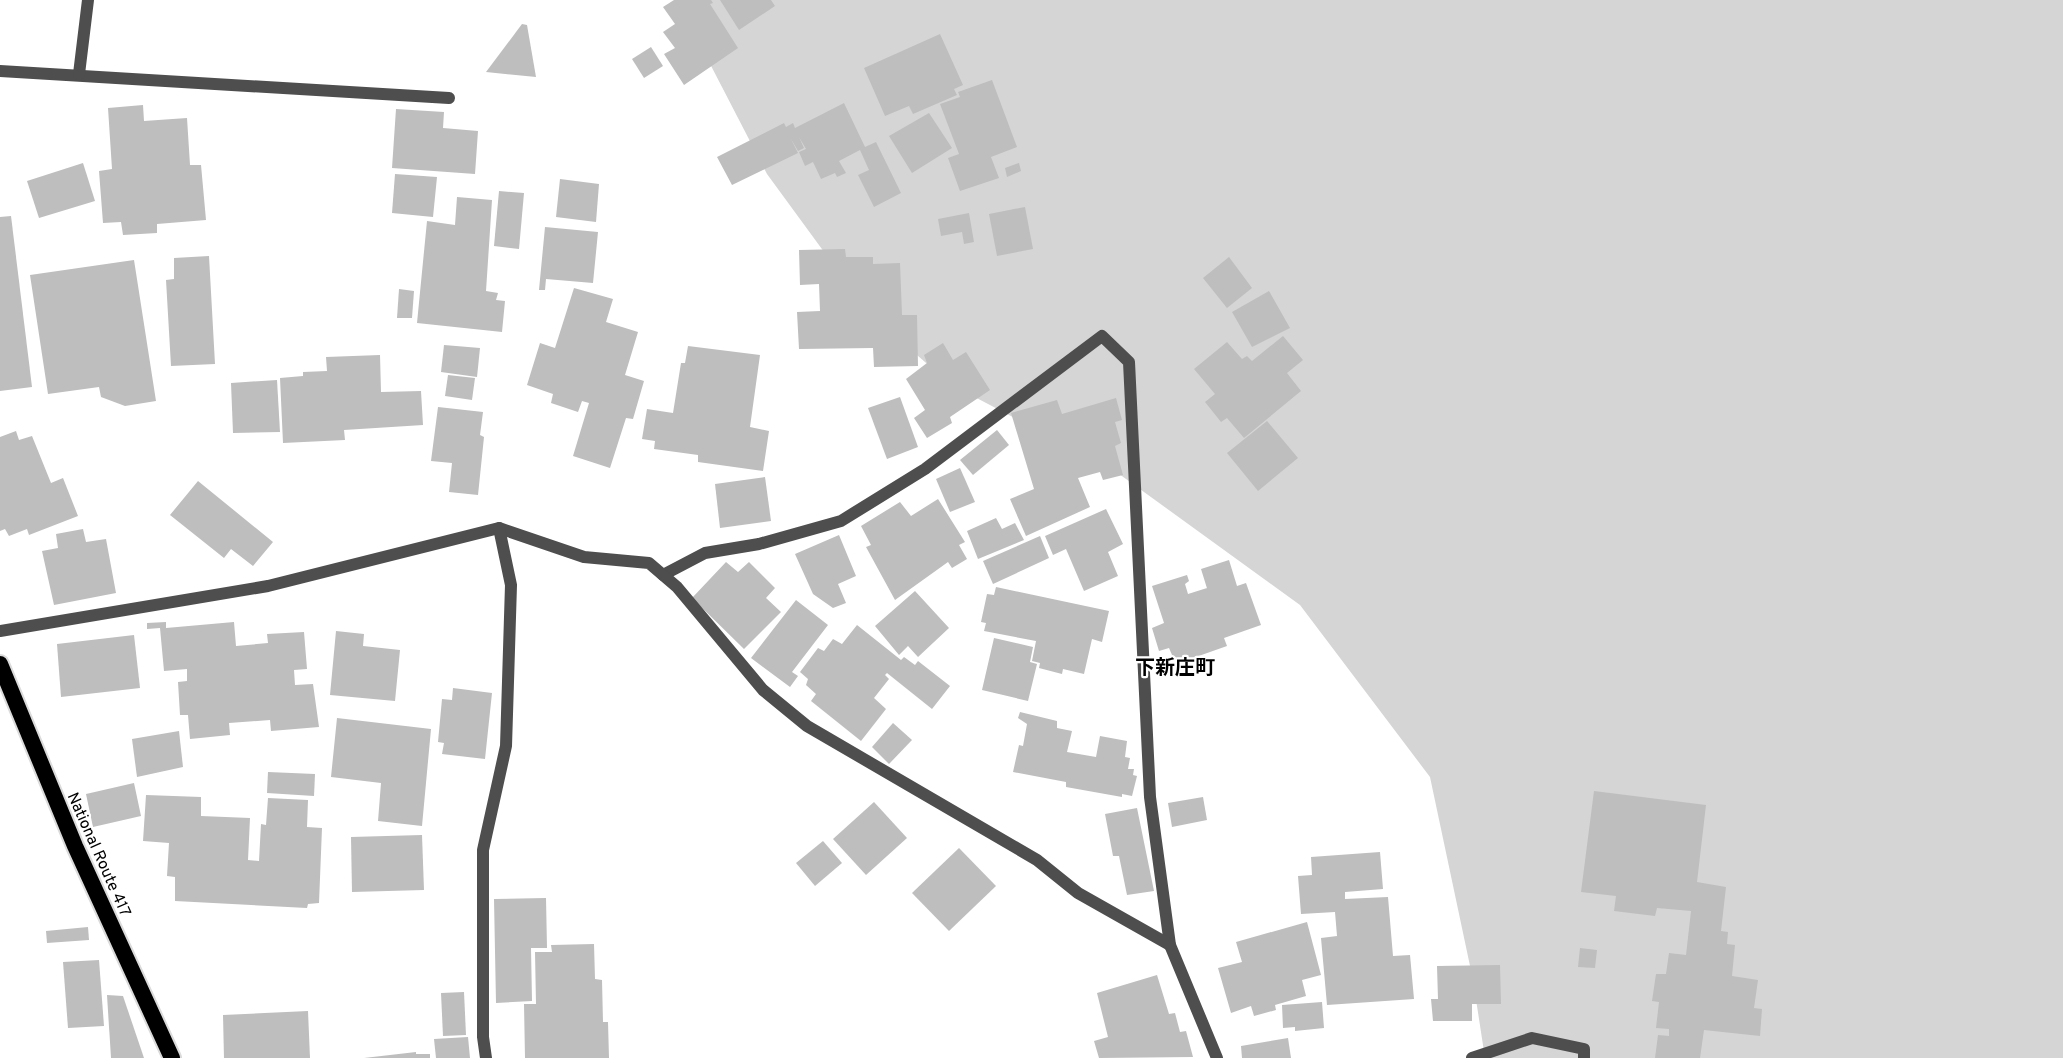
<svg xmlns="http://www.w3.org/2000/svg" width="2063" height="1058" font-family="Overpass,'Noto Sans JP',sans-serif">
	<rect width="100%" height="100%" fill="#fff"/>
	<polygon fill="#d5d5d5" points="677,0 2063,0 2063,1058 1485,1058 1473,980 1430,777 1300,605 1115,471 950,384 868,312 767,174"/>
	<g fill="#bebebe">
		<polygon points="674,0 711,0 713,3 710,4 738,48 684,85 664,54 675,48 663,32 675,24 663,7"/>
		<polygon points="720,0 771,0 775,6 739,30"/>
		<polygon points="522,24 527,25 536,77 486,72"/>
		<polygon points="940,34 963,85 954,89 957,95 913,114 909,106 885,116 864,68"/>
		<polygon points="651,47 663,66 644,78 632,59"/>
		<polygon points="992,80 1017,147 991,157 999,178 960,191 948,158 959,154 940,104 960,97 958,92"/>
		<polygon points="844,103 865,147 876,142 901,193 874,207 858,175 869,170 860,150 839,161 846,173 837,177 835,173 821,179 813,162 805,166 799,152 806,149 799,137 804,148 798,151 791,139 798,153 732,185 717,157 784,123 786,127 793,123 795,128"/>
		<polygon points="143,105 144,121 187,118 190,165 201,165 206,220 157,224 157,233 123,235 121,222 103,223 99,171 112,169 108,108"/>
		<polygon points="396,109 444,112 443,128 478,131 475,174 392,168"/>
		<polygon points="929,113 952,148 912,173 889,136"/>
		<polygon points="83,163 95,201 39,218 27,181"/>
		<polygon points="1019,163 1021,171 1007,177 1005,168"/>
		<polygon points="395,174 437,177 433,217 392,213"/>
		<polygon points="560,179 599,184 596,222 556,217"/>
		<polygon points="499,191 524,193 519,249 494,246"/>
		<polygon points="457,197 492,200 486,291 498,293 496,300 505,301 502,332 417,323 427,221 455,225"/>
		<polygon points="1025,207 1033,249 997,256 989,214"/>
		<polygon points="969,213 974,242 964,244 962,232 941,236 938,219"/>
		<polygon points="11,216 32,387 0,391 0,217"/>
		<polygon points="545,227 598,232 593,283 546,279 545,290 539,290"/>
		<polygon points="845,249 846,257 873,257 873,264 900,263 902,315 917,315 918,366 874,367 873,348 799,349 797,312 820,311 819,284 800,285 799,250"/>
		<polygon points="209,256 215,364 171,366 166,280 174,279 174,258"/>
		<polygon points="1229,257 1252,288 1227,308 1203,278"/>
		<polygon points="134,260 156,401 125,406 101,397 99,387 48,394 30,275"/>
		<polygon points="574,288 613,299 606,322 638,332 625,375 644,381 633,419 626,418 610,468 573,456 589,403 582,401 578,412 551,403 553,394 527,385 540,343 555,348"/>
		<polygon points="399,289 414,291 412,318 397,318"/>
		<polygon points="1269,291 1290,328 1252,347 1232,312"/>
		<polygon points="1283,336 1303,360 1287,373 1301,391 1244,438 1227,418 1221,422 1205,402 1215,394 1194,369 1227,342 1242,359 1247,356 1252,361"/>
		<polygon points="943,343 953,360 966,352 990,390 950,417 952,423 927,438 914,418 925,410 906,379 927,363 924,355"/>
		<polygon points="444,345 480,348 477,377 441,372"/>
		<polygon points="688,346 760,355 750,427 769,431 763,471 698,462 698,455 654,449 655,441 642,439 647,409 673,413 681,363 685,363"/>
		<polygon points="380,355 381,392 421,391 423,425 344,430 345,440 283,443 280,378 303,376 303,372 327,371 326,357"/>
		<polygon points="448,375 475,378 472,400 445,396"/>
		<polygon points="277,380 280,432 233,433 231,383"/>
		<polygon points="900,397 918,447 887,459 868,408"/>
		<polygon points="1116,398 1122,420 1115,422 1121,443 1115,446 1123,475 1103,480 1100,472 1078,478 1090,507 1026,536 1010,499 1034,489 1011,413 1057,400 1062,414"/>
		<polygon points="438,407 483,412 480,435 484,437 478,495 449,492 452,463 431,461"/>
		<polygon points="1267,421 1298,458 1258,491 1227,453"/>
		<polygon points="997,430 1009,445 973,475 960,460"/>
		<polygon points="16,431 19,440 32,436 51,483 63,478 78,516 29,535 27,529 9,536 5,529 0,531 0,437"/>
		<polygon points="960,468 975,502 950,512 936,479"/>
		<polygon points="765,477 771,521 720,528 715,484"/>
		<polygon points="198,481 273,542 253,566 231,549 224,558 170,515"/>
		<polygon points="938,499 965,542 959,545 967,559 952,568 948,562 895,600 866,547 871,545 861,526 900,502 911,516"/>
		<polygon points="1106,509 1123,544 1108,552 1118,576 1084,591 1066,549 1053,555 1045,536"/>
		<polygon points="996,518 1002,529 1015,523 1024,540 978,559 967,531"/>
		<polygon points="83,529 86,542 106,539 116,593 54,605 42,551 58,548 56,534"/>
		<polygon points="839,535 856,576 838,584 846,603 833,608 813,594 795,554"/>
		<polygon points="1040,536 1049,558 993,584 983,561"/>
		<polygon points="1229,560 1237,586 1246,583 1261,625 1224,638 1227,646 1176,664 1169,648 1159,651 1152,628 1164,623 1152,586 1187,575 1189,581 1185,584 1188,594 1207,588 1210,598 1201,569"/>
		<polygon points="726,562 738,572 749,562 775,588 766,598 781,612 744,649 692,598"/>
		<polygon points="996,587 1109,611 1102,642 1092,639 1084,674 1063,669 1062,674 1039,668 1040,663 1032,661 1036,641 984,631 986,623 981,622 987,594 994,595"/>
		<polygon points="915,591 949,628 918,657 908,646 899,655 875,626"/>
		<polygon points="796,600 828,625 792,672 798,676 790,687 751,658"/>
		<polygon points="166,622 166,628 234,622 236,646 268,643 267,634 304,632 307,669 294,670 295,685 313,684 319,727 271,731 270,720 229,723 230,735 190,739 188,715 180,715 178,682 187,681 187,669 164,671 160,628 147,629 147,623"/>
		<polygon points="857,625 901,660 904,657 915,665 918,661 950,686 932,709 887,673 885,675 889,679 874,698 886,709 861,741 811,701 816,694 806,685 808,679 800,672 818,648 824,651 833,639 842,644"/>
		<polygon points="336,631 364,634 363,646 400,650 395,701 330,695"/>
		<polygon points="134,635 140,688 61,697 57,644"/>
		<polygon points="994,638 1033,647 1030,662 1037,664 1028,701 982,690"/>
		<polygon points="453,688 492,693 485,759 442,754 444,743 438,742 442,699 452,700"/>
		<polygon points="1020,712 1057,721 1057,728 1072,731 1067,752 1096,757 1100,736 1127,741 1125,757 1130,758 1128,769 1134,769 1133,775 1137,776 1132,796 1122,794 1122,797 1066,787 1066,782 1013,772 1019,745 1023,746 1027,724 1018,718"/>
		<polygon points="337,718 431,729 422,826 378,821 381,783 331,777"/>
		<polygon points="893,723 912,740 889,764 872,747"/>
		<polygon points="179,731 183,767 137,777 132,739"/>
		<polygon points="268,772 315,774 314,796 267,793"/>
		<polygon points="134,783 141,816 93,827 86,794"/>
		<polygon points="1594,791 1706,805 1697,882 1726,887 1721,931 1728,932 1727,944 1735,945 1732,976 1758,980 1754,1008 1762,1009 1760,1036 1704,1030 1700,1058 1655,1058 1658,1035 1669,1036 1669,1029 1656,1028 1659,1002 1652,1001 1656,974 1666,974 1669,953 1686,955 1691,911 1657,908 1655,916 1614,911 1616,896 1581,892"/>
		<polygon points="146,795 201,797 201,816 250,818 248,860 259,861 261,824 266,825 268,798 308,800 307,827 322,828 319,903 308,904 307,908 175,901 175,877 167,876 169,843 143,841"/>
		<polygon points="1203,797 1207,820 1172,827 1168,803"/>
		<polygon points="874,802 907,838 866,875 833,839"/>
		<polygon points="1137,808 1154,891 1127,895 1119,856 1113,856 1105,814"/>
		<polygon points="422,835 424,890 352,892 351,837"/>
		<polygon points="823,841 842,863 815,886 796,863"/>
		<polygon points="959,848 996,886 949,931 912,893"/>
		<polygon points="1380,852 1383,889 1345,892 1345,899 1388,897 1393,956 1410,955 1414,999 1327,1005 1321,938 1337,936 1335,912 1301,914 1298,876 1312,875 1311,857"/>
		<polygon points="546,898 547,948 531,948 532,1001 496,1003 494,899"/>
		<polygon points="1307,922 1321,975 1302,980 1306,996 1275,1005 1276,1010 1254,1016 1251,1006 1231,1013 1218,968 1242,962 1236,942"/>
		<polygon points="88,927 89,940 47,943 46,931"/>
		<polygon points="594,944 595,979 602,980 603,1022 608,1022 609,1058 525,1058 524,1004 536,1004 535,952 552,952 551,945"/>
		<polygon points="1580,948 1597,950 1595,968 1578,967"/>
		<polygon points="99,960 104,1026 68,1028 63,962"/>
		<polygon points="1500,965 1501,1004 1472,1004 1472,1021 1433,1021 1431,999 1438,999 1437,966"/>
		<polygon points="1157,975 1169,1014 1175,1013 1180,1032 1186,1031 1193,1057 1099,1058 1094,1041 1108,1037 1097,993"/>
		<polygon points="464,992 466,1035 443,1036 441,993"/>
		<polygon points="107,995 123,996 144,1058 111,1058"/>
		<polygon points="1322,1002 1324,1028 1295,1031 1295,1027 1283,1028 1282,1005"/>
		<polygon points="308,1011 310,1058 224,1058 223,1015"/>
		<polygon points="468,1037 470,1058 436,1058 434,1039"/>
		<polygon points="1288,1038 1291,1058 1242,1058 1241,1046"/>
		<polygon points="416,1052 416,1054 430,1054 430,1058 364,1058"/>
	</g>
	<g fill="none" stroke-linecap="round" stroke-linejoin="round">
		<defs>
			<polyline id="trunk" points="0,664 75,846 172,1058"/>
		</defs>
		<use href="#trunk" stroke="#dbdbdb" stroke-width="20"/>
		<g stroke="#4e4e4e" stroke-width="12">
			<polyline points="0,71 449,98"/>
			<polyline points="79,74 88,0"/>
			<polyline points="663,575 705,553 759,544 841,521 925,469 1102,336 1129,362 1150,797 1170,945 1217,1058"/>
			<polyline points="0,631 268,586 499,528 584,557 649,563 677,587 763,690 807,726 1037,860 1078,893 1170,945"/>
			<polyline points="486,1058 483,1037 483,850 506,746 511,585 499,528"/>
			<polyline points="1472,1058 1532,1038 1584,1049 1584,1058"/>
		</g>
		<use href="#trunk" stroke="#000" stroke-width="16"/>
	</g>
	<g text-anchor="middle" stroke-width="4.5" stroke-linejoin="round" paint-order="stroke">
		<g font-size="16" fill="#000" stroke="#fff">
			<text transform="translate(100 854) rotate(66)" y="6">National Route 417</text>
		</g>
		<g font-size="20" font-weight="bold" fill="#000" stroke="#fff">
			<text x="1175" y="674">下新庄町</text>
		</g>
	</g>
</svg>
